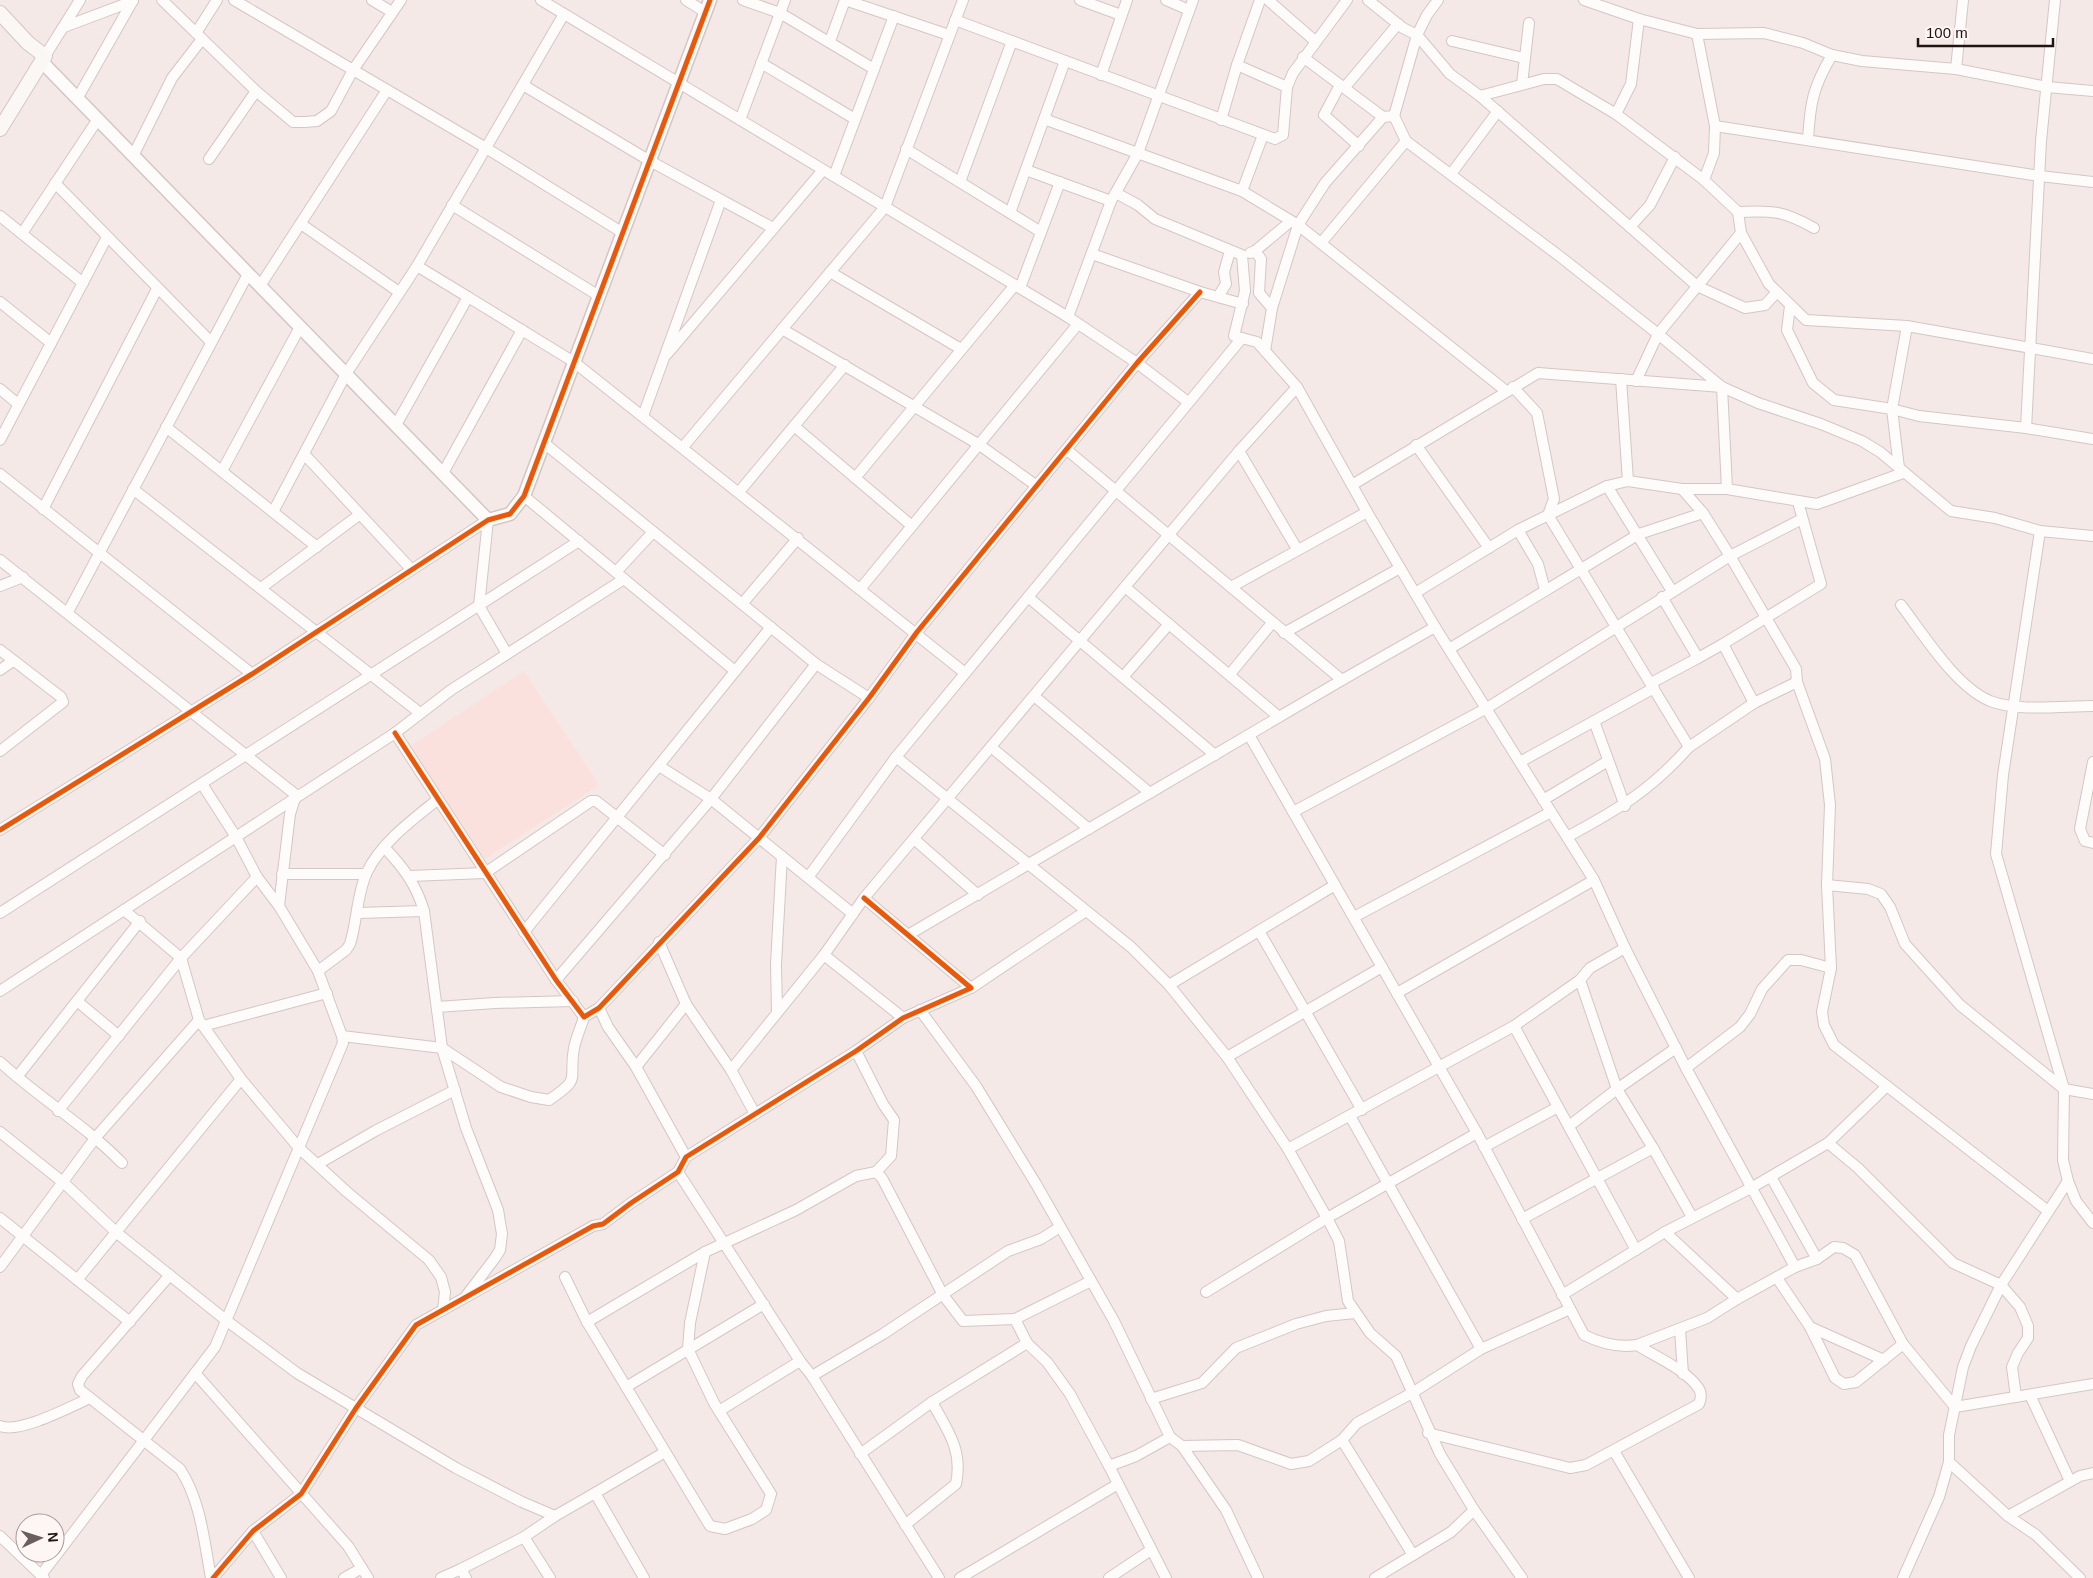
<svg xmlns="http://www.w3.org/2000/svg" width="2093" height="1578" font-family="Helvetica,sans-serif">
	<rect width="100%" height="100%" fill="#f5e9e7"/>
	<polygon fill="#fae1dd" points="524,671 599,785 485,859 410,746"/>
	<g fill="none" stroke-linecap="round" stroke-linejoin="round">
		<defs>
			<g id="minor">
				<polyline points="162,0 256,91 293,122 305,122 317,121 331,111 353,70 401,0"/>
				<polyline points="234,0 486,148 623,233"/>
				<polyline points="372,0 392,12"/>
				<polyline points="541,0 1068,317 1137,363 1188,402"/>
				<polyline points="686,0 705,12"/>
				<polyline points="743,0 780,13 874,69"/>
				<polyline points="845,0 949,35"/>
				<polyline points="1080,0 1121,15"/>
				<polyline points="1166,0 1189,10"/>
				<polyline points="1268,0 1315,41"/>
				<polyline points="1368,0 1403,28 1417,35 1394,116"/>
				<polyline points="1438,0 1427,15 1417,35 1450,74 1480,96 1630,227 1650,205 1675,157"/>
				<polyline points="1584,0 1639,19 1697,34 1764,33 1803,43 1832,55 1862,61 1956,69 2047,87 2093,91"/>
				<polyline points="955,20 1275,139 1283,135 1287,87 1293,73 1347,0"/>
				<polyline points="64,27 133,1"/>
				<polyline points="196,33 217,0"/>
				<polyline points="830,41 845,0"/>
				<polyline points="1452,41 1524,58"/>
				<polyline points="45,56 80,0"/>
				<polyline points="1303,57 1383,117 1394,116 1406,141 1562,258 1658,334 1722,387 1758,403 1821,424 1862,441 1880,452 1951,511 1995,518 2040,531"/>
				<polyline points="761,63 855,119"/>
				<polyline points="1237,65 1287,87"/>
				<polyline points="1956,69 1963,0"/>
				<polyline points="1101,75 1127,0"/>
				<polyline points="1522,84 1529,23"/>
				<polyline points="523,85 650,161 773,228"/>
				<polyline points="1340,85 1324,115 1359,146"/>
				<polyline points="1345,87 1398,24"/>
				<polyline points="1480,96 1544,79 1557,79 1616,114 1704,180 1714,153 1715,126 1697,34"/>
				<polyline points="77,99 132,2"/>
				<polyline points="1616,114 1631,84 1639,19"/>
				<polyline points="1044,119 1242,191"/>
				<polyline points="740,120 785,0"/>
				<polyline points="1221,120 1237,65 1260,0"/>
				<polyline points="1715,126 2040,176 2093,182"/>
				<polyline points="1263,135 1242,191 1298,225 1325,183 1383,117"/>
				<path d="M 1808,140 C 1810,103 1813,87 1832,55"/>
				<polyline points="906,149 1041,232"/>
				<polyline points="133,156 172,78 202,39"/>
				<polyline points="209,159 256,91"/>
				<polyline points="1026,170 1111,201"/>
				<polyline points="1451,174 1498,111"/>
				<polyline points="834,176 894,16"/>
				<polyline points="960,182 1012,41"/>
				<polyline points="55,183 211,342"/>
				<polyline points="1116,193 1138,205 1155,219 1242,255 1245,291 1234,336 1257,342 1297,387 1367,512 1435,627 1551,812 1354,917"/>
				<polyline points="452,205 599,296"/>
				<path d="M 1738,212 C 1772,210 1784,211 1814,228"/>
				<polyline points="1010,213 1065,61"/>
				<polyline points="0,216 83,283"/>
				<polyline points="301,224 399,292"/>
				<polyline points="1630,227 1697,286 1745,308 1765,305 1777,292"/>
				<polyline points="23,232 98,119"/>
				<polyline points="1741,233 1769,284 1806,320 1907,326 2093,359"/>
				<polyline points="1321,243 1406,141"/>
				<polyline points="1255,251 1261,259 1259,293 1272,308"/>
				<polyline points="1250,253 1255,251 1291,221"/>
				<polyline points="1092,254 1200,292 1243,304"/>
				<polyline points="417,266 468,297"/>
				<polyline points="830,272 961,349"/>
				<polyline points="260,286 387,90"/>
				<polyline points="1020,288 1060,182"/>
				<polyline points="1219,295 1226,284 1224,272 1230,251"/>
				<polyline points="0,302 51,343"/>
				<polyline points="1790,306 1787,330 1813,383 1834,400 1892,409 1899,468"/>
				<polyline points="1068,317 1111,201 1138,153 1193,0"/>
				<polyline points="1907,326 1892,409 1919,416 2026,428 2093,439"/>
				<polyline points="782,329 978,444 1037,486"/>
				<polyline points="1265,351 1272,308 1298,225 1506,391"/>
				<polyline points="667,354 823,170"/>
				<polyline points="1621,379 1628,481"/>
				<polyline points="1636,381 1658,334 1741,233 1738,212 1704,180"/>
				<path d="M 1513,387 L 1537,413 L 1554,499 L 1548,515 L 1689,747 C 1650,791 1617,810 1567,837 L 1551,812"/>
				<polyline points="0,389 18,404"/>
				<polyline points="643,416 721,200"/>
				<polyline points="396,425 468,297 574,362 965,673"/>
				<polyline points="794,426 912,526"/>
				<polyline points="166,427 317,547"/>
				<polyline points="2026,428 2041,141 2055,0"/>
				<polyline points="0,440 107,237"/>
				<polyline points="544,443 816,664 869,698"/>
				<polyline points="1416,445 1489,548"/>
				<polyline points="683,447 885,207 963,0"/>
				<polyline points="1067,450 1342,680"/>
				<polyline points="1239,451 1297,549"/>
				<polyline points="305,455 411,569"/>
				<polyline points="222,471 300,327"/>
				<polyline points="443,473 522,330"/>
				<polyline points="0,474 252,674"/>
				<polyline points="855,478 1015,285"/>
				<polyline points="1352,485 1538,373 1722,387 1727,489 1682,489 1628,481 1607,486 1518,530 1415,593"/>
				<polyline points="1607,486 1672,591"/>
				<polyline points="133,489 420,713"/>
				<polyline points="1727,489 1817,504 1903,473"/>
				<polyline points="739,492 845,365"/>
				<polyline points="524,496 735,671"/>
				<polyline points="43,509 157,289"/>
				<polyline points="273,512 346,374 417,266 564,14"/>
				<polyline points="1802,519 1730,556 1796,669 1797,682 1825,759 1830,805 1827,885 1831,968 1822,1012 1824,1025 1834,1045 2048,1211"/>
				<polyline points="488,520 479,606 507,654"/>
				<polyline points="1518,530 1538,564 1545,590"/>
				<polyline points="2093,536 2040,531 2003,775 1996,854 2064,1089 2063,1160 2068,1181 2076,1201 2093,1223"/>
				<polyline points="0,560 296,795"/>
				<polyline points="616,572 653,532"/>
				<polyline points="0,586 23,577"/>
				<polyline points="1125,587 1279,717"/>
				<polyline points="1231,587 1367,512"/>
				<polyline points="261,588 359,515"/>
				<polyline points="861,588 1078,324"/>
				<polyline points="1028,597 1215,755"/>
				<polyline points="742,604 798,538"/>
				<path d="M 1901,605 C 1924,635 1955,686 1990,701 C 2018,712 2063,706 2093,706"/>
				<polyline points="68,612 248,274"/>
				<polyline points="1284,633 1400,568"/>
				<polyline points="1449,649 1639,534 1703,513"/>
				<polyline points="0,650 61,697 63,702 0,751"/>
				<polyline points="1698,658 1723,644"/>
				<polyline points="0,670 13,661"/>
				<polyline points="1230,674 1272,623"/>
				<polyline points="1123,677 1169,624"/>
				<polyline points="1651,683 1698,658 1662,597"/>
				<polyline points="1034,696 1150,793"/>
				<polyline points="1754,703 1723,644 1821,584 1798,502"/>
				<polyline points="1594,721 1625,806"/>
				<polyline points="395,733 556,980 584,1017 599,1008 759,838 869,698 917,632 1137,363 1200,292"/>
				<path d="M 1249,735 L 1477,1133 L 1584,1335 C 1600,1343 1618,1348 1637,1345 L 1707,1318 L 1737,1299"/>
				<polyline points="991,747 1089,829"/>
				<polyline points="1689,747 1754,703 1797,682"/>
				<polyline points="896,757 1131,947 1169,985 1227,1057 1288,1149 1327,1218 1339,1241 1348,1301 1370,1333 1396,1356 1440,1454 1474,1510 1522,1578"/>
				<polyline points="1520,762 1654,688"/>
				<polyline points="2093,762 2080,829 2085,841 2093,843"/>
				<polyline points="659,766 711,799 853,914"/>
				<polyline points="1543,800 1608,761"/>
				<polyline points="1293,812 1487,708 1730,556 1703,513 1682,489"/>
				<polyline points="0,830 252,674 488,520"/>
				<polyline points="1567,837 1594,880 1625,948 1686,1068 1795,1267"/>
				<polyline points="914,839 978,895"/>
				<path d="M 384,847 C 403,867 416,884 424,911 L 442,1048 L 466,1128 L 498,1210 L 502,1234 L 500,1250 L 495,1258 L 466,1296"/>
				<polyline points="282,874 366,874"/>
				<polyline points="410,876 485,873 591,801 596,801 665,855"/>
				<polyline points="809,876 896,757 1242,338"/>
				<polyline points="1827,885 1868,889 1881,894 1890,907 1905,944 1960,1005 2064,1089 2093,1094"/>
				<polyline points="279,906 290,814 296,795"/>
				<polyline points="124,910 181,958 199,1020 241,1079 299,1148 347,1192 429,1260 441,1277 445,1292 443,1310"/>
				<polyline points="0,913 579,541"/>
				<polyline points="358,913 424,911"/>
				<polyline points="1259,931 1362,1110"/>
				<polyline points="524,932 771,627"/>
				<polyline points="908,935 1342,680 1435,627"/>
				<polyline points="659,942 686,1004 731,1070 755,1114"/>
				<polyline points="824,955 903,1018"/>
				<path d="M 318,971 L 346,950 L 350,944 C 357,922 357,893 367,872 C 381,843 412,820 437,800"/>
				<polyline points="556,980 711,799 816,664"/>
				<polyline points="1580,980 1617,1089 1653,1148 1692,1217"/>
				<polyline points="1169,985 1335,885"/>
				<polyline points="971,988 1086,911"/>
				<polyline points="0,991 395,733 451,690 624,579"/>
				<polyline points="1397,993 1594,880"/>
				<polyline points="77,1001 119,1036"/>
				<polyline points="437,1007 495,1003 573,1001"/>
				<polyline points="599,1008 608,1027 636,1067 686,1157"/>
				<polyline points="920,1010 976,1086 1036,1184 1114,1321 1170,1437 1182,1446 1226,1510 1258,1578"/>
				<polyline points="777,1012 776,964 782,856"/>
				<polyline points="203,1026 327,993"/>
				<polyline points="1514,1026 1636,1250"/>
				<path d="M 342,1036 L 442,1048 L 501,1087 L 531,1097 L 549,1100 C 583,1077 568,1081 574,1048 C 576,1038 581,1027 584,1017"/>
				<polyline points="856,1051 883,1104 894,1120 891,1156 876,1172"/>
				<polyline points="1227,1057 1382,967"/>
				<path d="M 0,1062 C 39,1098 85,1125 122,1163"/>
				<polyline points="636,1067 686,1004"/>
				<polyline points="1686,1068 1740,1027 1750,1014 1762,989 1788,960 1801,960 1831,968"/>
				<polyline points="731,1070 824,955 864,898 1239,451 1297,387"/>
				<polyline points="17,1077 140,921"/>
				<polyline points="58,1111 181,958 257,877"/>
				<polyline points="1350,1116 1481,1349"/>
				<polyline points="1569,1126 1617,1089 1676,1048"/>
				<polyline points="0,1132 64,1183 117,1233 227,1321 297,1373 456,1468 522,1502 555,1516 595,1493 644,1578"/>
				<polyline points="1828,1143 1887,1086"/>
				<polyline points="1484,1147 1558,1107"/>
				<polyline points="1288,1149 1514,1026 1580,980 1590,968 1625,948"/>
				<polyline points="318,1164 375,1131 455,1090"/>
				<polyline points="678,1172 800,1361 812,1376 939,1578"/>
				<polyline points="1771,1177 1817,1259"/>
				<polyline points="0,1218 130,1322"/>
				<polyline points="1522,1219 1653,1148"/>
				<polyline points="1665,1232 1737,1299 1795,1267 1817,1259 1834,1247 1843,1248 1855,1255 1903,1344"/>
				<polyline points="0,1267 96,1137 199,1020"/>
				<path d="M 170,1275 L 82,1376 L 78,1384 L 80,1390 L 180,1469 C 201,1501 204,1541 211,1578"/>
				<polyline points="565,1277 587,1322 710,1526 725,1529 752,1519 766,1510 771,1494 714,1403 688,1349 690,1323 705,1252"/>
				<polyline points="1777,1278 1810,1327 1835,1378 1844,1384 1856,1382 1903,1344 1955,1407 2093,1384"/>
				<polyline points="77,1280 241,1079"/>
				<polyline points="1206,1292 1327,1218 1477,1133"/>
				<polyline points="1562,1295 1665,1232 1751,1188 1828,1143 1858,1168 1953,1263 2001,1285 2020,1307 2028,1326 2028,1338 2018,1353 2012,1367 2016,1397"/>
				<polyline points="1015,1319 1091,1281"/>
				<polyline points="587,1322 705,1252 796,1210 856,1176 876,1172 882,1178 943,1295 963,1321 1015,1319 1027,1343 1047,1362 1070,1394 1109,1466 1136,1456 1170,1437"/>
				<polyline points="1810,1327 1884,1360"/>
				<polyline points="1680,1329 1683,1374"/>
				<polyline points="195,1373 348,1546 368,1578"/>
				<polyline points="812,1376 883,1334 1008,1251 1041,1239 1060,1227"/>
				<polyline points="626,1387 764,1304"/>
				<polyline points="2030,1395 2070,1481"/>
				<polyline points="1151,1399 1202,1383 1236,1348 1296,1324 1326,1316 1355,1313"/>
				<polyline points="719,1411 800,1361"/>
				<path d="M 0,1426 C 19,1434 70,1407 90,1398"/>
				<path d="M 1428,1433 L 1570,1468 L 1586,1465 L 1699,1404 C 1701,1399 1702,1394 1699,1389 C 1687,1370 1656,1357 1637,1345"/>
				<polyline points="1342,1440 1413,1555 1451,1532 1474,1510"/>
				<polyline points="1182,1446 1238,1445 1291,1464 1309,1461 1342,1440 1357,1423 1412,1393 1481,1349 1570,1309"/>
				<polyline points="1614,1451 1689,1578"/>
				<polyline points="860,1454 932,1402 1027,1343"/>
				<polyline points="1949,1462 2008,1516 2036,1535 2080,1578"/>
				<polyline points="1109,1466 1166,1578"/>
				<polyline points="595,1493 665,1452"/>
				<polyline points="2008,1516 2080,1476 2093,1473"/>
				<path d="M 905,1525 L 956,1484 C 963,1450 948,1431 932,1402"/>
				<polyline points="253,1531 281,1578"/>
				<polyline points="0,1536 44,1578"/>
				<polyline points="524,1537 550,1578"/>
				<polyline points="461,1569 524,1537 555,1516"/>
				<polyline points="41,1575 215,1347 343,1043 342,1036 318,971 279,906 257,877 236,837 202,784"/>
				<polyline points="213,1578 253,1531 301,1494 356,1408 416,1325 593,1226 603,1224 631,1203 678,1172 686,1157 856,1051 903,1018 971,988 864,898"/>
				<polyline points="344,1578 362,1568"/>
				<polyline points="441,1578 461,1569 466,1578"/>
				<polyline points="960,1578 1118,1484"/>
				<polyline points="1109,1578 1151,1550"/>
				<polyline points="1375,1578 1413,1555"/>
				<polyline points="1903,1578 1939,1497 1949,1462 1949,1435 1963,1367 1971,1346 2001,1285 2068,1181"/>
			</g>
			<polyline id="tertiary" points="41,61 488,520 510,514 524,496 710,0"/>
			<polyline id="secondary" points="0,13 28,43 45,56 0,129"/>
		</defs>
		<use href="#minor" stroke="#d3c7c5" stroke-width="12"/>
		<use href="#tertiary" stroke="#d3c7c5" stroke-width="15"/>
		<use href="#secondary" stroke="#d3c7c5" stroke-width="16"/>
		<use href="#minor" stroke="#fefcfb" stroke-width="10"/>
		<use href="#tertiary" stroke="#fefcfb" stroke-width="12"/>
		<use href="#secondary" stroke="#faf7f5" stroke-width="14"/>
		<defs>
			<g id="cycleway">
				<polyline points="395,733 556,980 584,1017 599,1008 759,838 869,698 917,632 1137,363 1200,292"/>
				<polyline points="0,830 252,674 488,520 510,514 524,496 710,0"/>
				<polyline points="213,1578 253,1531 301,1494 356,1408 416,1325 593,1226 603,1224 631,1203 678,1172 686,1157 856,1051 903,1018 971,988 864,898"/>
			</g>
		</defs>
		<use href="#cycleway" stroke="#fef6f5" stroke-width="8"/>
		<use href="#cycleway" stroke="#e8590c" stroke-width="5"/>
	</g>
	<g transform="translate(40 1538) rotate(86)"><circle r="24" fill="#fef6f5" stroke="#a69c9b"/>
	<path d="M0-4L9 19L0 12L-9 19Z" fill="#6b5f5d"/>
	<text y="-8" font-size="14" font-weight="bold" text-anchor="middle" fill="#211513">N</text>
	</g>
	<path d="M1918 38v8h135v-8" fill="none" stroke="#211513" stroke-width="2.5"/>
	<text x="1926" y="38" font-size="15" fill="#211513" stroke="#fef6f5" stroke-width="4" paint-order="stroke">100 m</text>
</svg>
